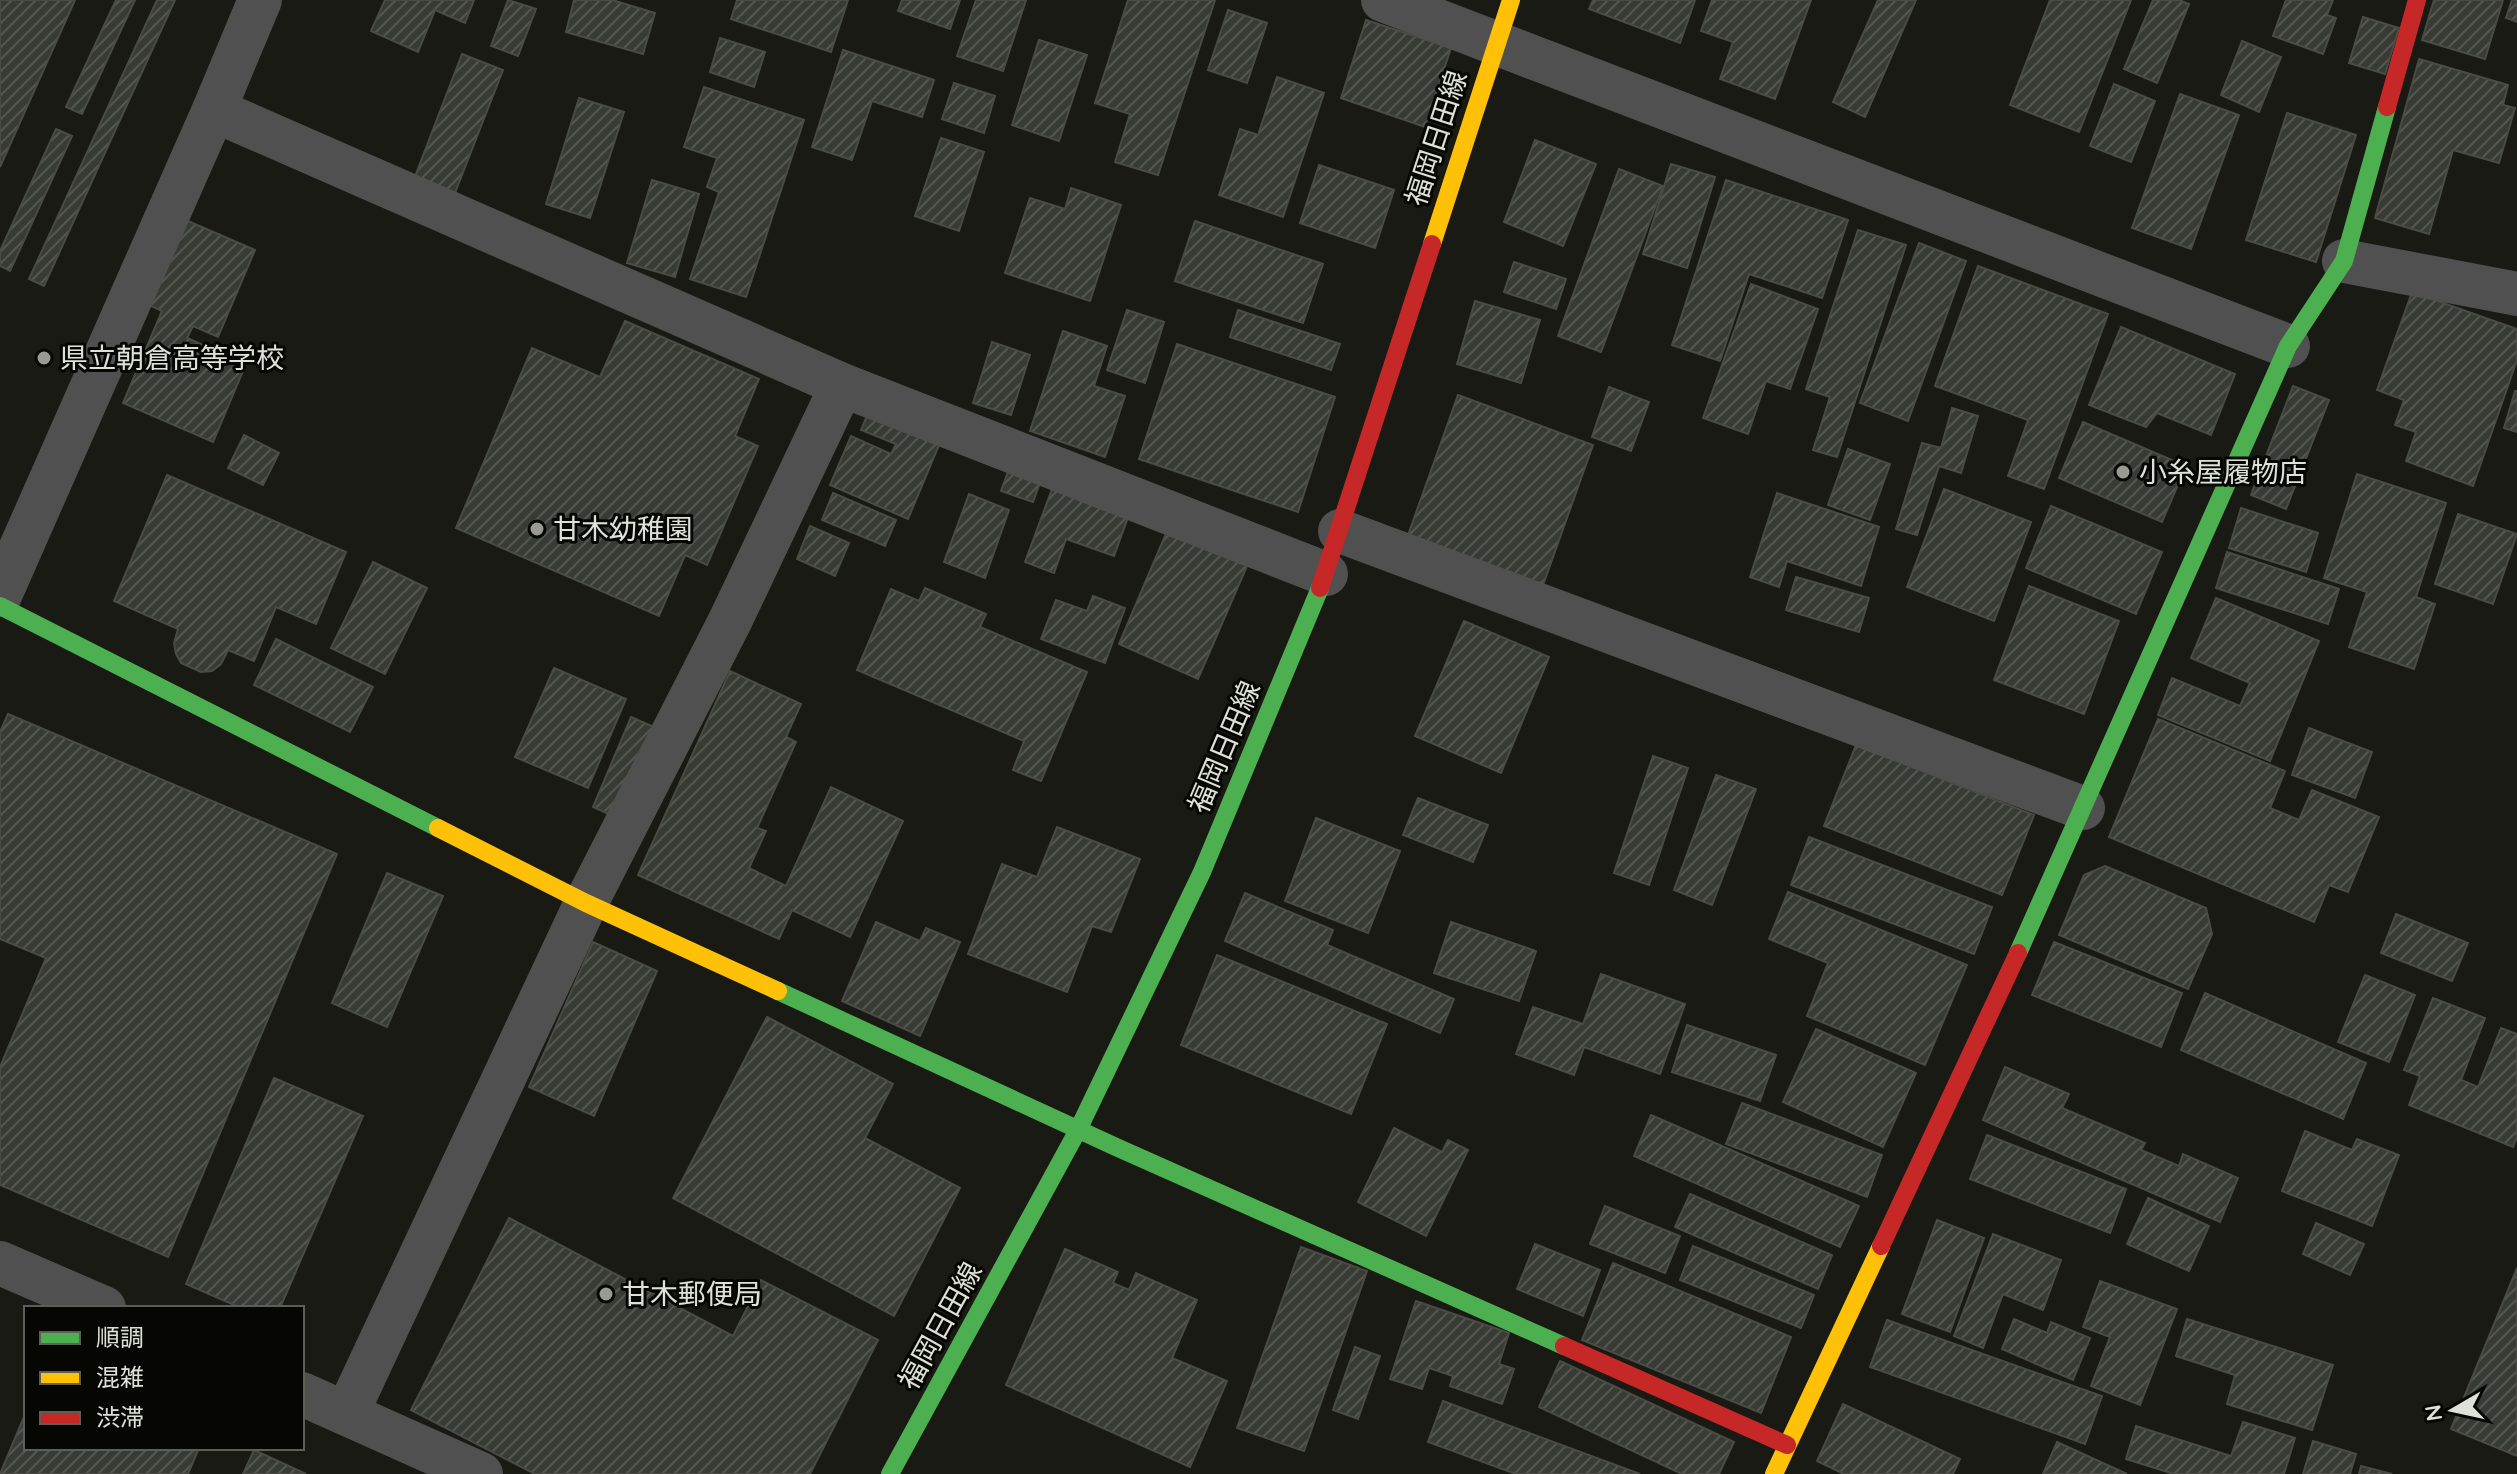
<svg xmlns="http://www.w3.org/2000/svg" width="2517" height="1474" font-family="Quicksand,'Noto Sans JP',sans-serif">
	<defs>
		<pattern id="building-hatch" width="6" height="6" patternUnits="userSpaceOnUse" patternTransform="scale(2)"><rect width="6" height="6" fill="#383a34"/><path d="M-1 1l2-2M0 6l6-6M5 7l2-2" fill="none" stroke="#545651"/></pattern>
	</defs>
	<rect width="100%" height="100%" fill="#181a13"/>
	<g fill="url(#building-hatch)" stroke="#494b44" stroke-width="2">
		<polygon points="0,0 75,0 0,167"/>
		<polygon points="116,0 135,0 82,114 66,107"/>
		<polygon points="157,0 175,0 44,286 29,279"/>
		<polygon points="385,0 474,0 465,23 435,10 418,52 371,31"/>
		<polygon points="508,0 536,9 518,56 491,46"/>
		<polygon points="574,0 612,0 655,13 643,54 566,32"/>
		<polygon points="737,0 848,0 831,52 731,19"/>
		<polygon points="902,0 960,0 950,29 898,11"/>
		<polygon points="976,0 1026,0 1003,71 957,56"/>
		<polygon points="1128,0 1215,0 1158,175 1115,162 1130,114 1095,103"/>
		<polygon points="1593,0 1695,0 1680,43 1589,9"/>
		<polygon points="1712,0 1811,0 1775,99 1720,79 1733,42 1701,31"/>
		<polygon points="1878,0 1916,0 1865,117 1833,102"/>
		<polygon points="2050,0 2131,0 2079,132 2010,105"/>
		<polygon points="2153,0 2179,0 2189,4 2157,83 2124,69"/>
		<polygon points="2286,0 2333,0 2327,15 2336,18 2323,54 2273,36"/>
		<polygon points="2434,0 2503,0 2485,59 2422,40"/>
		<polygon points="2512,0 2517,0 2517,22 2506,18"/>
		<polygon points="1228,10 1267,23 1247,83 1208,70"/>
		<polygon points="2363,17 2399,28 2385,74 2349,63"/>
		<polygon points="1366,20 1451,48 1425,127 1341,98"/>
		<polygon points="720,38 765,52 754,87 710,72"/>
		<polygon points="1039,40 1087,55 1059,141 1012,125"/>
		<polygon points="2242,41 2281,57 2259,112 2221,95"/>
		<polygon points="843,50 934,80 922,117 872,101 852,160 812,147"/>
		<polygon points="462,54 503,70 451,203 411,187"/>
		<polygon points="2419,59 2508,85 2503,105 2515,108 2499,163 2453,150 2429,234 2375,218"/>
		<polygon points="1277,77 1324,93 1283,217 1219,195 1240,129 1258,135"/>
		<polygon points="954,83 995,96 984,133 942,119"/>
		<polygon points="2114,84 2155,101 2131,162 2090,146"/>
		<polygon points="704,87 804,120 746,297 690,279 719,192 707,187 717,158 684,147"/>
		<polygon points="2180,94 2239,115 2191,249 2132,228"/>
		<polygon points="579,98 624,112 590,218 546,204"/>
		<polygon points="2287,113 2356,135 2316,262 2246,240"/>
		<polygon points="56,129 72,136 10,271 0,266 0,251"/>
		<polygon points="941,138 984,152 959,231 915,216"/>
		<polygon points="1535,140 1596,164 1563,246 1504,222"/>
		<polygon points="1671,164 1715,177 1687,268 1643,254"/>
		<polygon points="1319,165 1394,190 1375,248 1300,223"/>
		<polygon points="1619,169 1663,186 1601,352 1558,336"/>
		<polygon points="652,180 699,194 675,277 627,263"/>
		<polygon points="1726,180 1848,220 1822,298 1749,274 1720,361 1672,345"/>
		<polygon points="1071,188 1121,205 1090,301 1005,273 1030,198 1065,209"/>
		<polygon points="181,218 255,250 218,337 193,326 187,338 246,364 213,442 123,403 162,311 145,303"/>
		<polygon points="1195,221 1323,264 1303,323 1175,281"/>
		<polygon points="1858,230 1906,245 1837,457 1813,450 1830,397 1806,389"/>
		<polygon points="1919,243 1966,261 1908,421 1860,403"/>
		<polygon points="1514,262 1566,279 1556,309 1504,292"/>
		<polygon points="1978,266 2108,314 2044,489 2008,476 2028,420 1935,386"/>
		<polygon points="1751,284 1818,309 1790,389 1766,381 1748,434 1703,418"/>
		<polygon points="2412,292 2517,329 2517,360 2473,486 2406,461 2416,432 2395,425 2404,400 2377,390"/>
		<polygon points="1475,301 1540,320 1521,383 1457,364"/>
		<polygon points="1127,310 1164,322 1145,383 1107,370"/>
		<polygon points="1238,310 1340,344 1331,370 1230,337"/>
		<polygon points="625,321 759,379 735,436 758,446 707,565 685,555 659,616 456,528 532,348 600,377"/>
		<polygon points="2121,327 2235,374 2211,435 2157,413 2146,427 2089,405"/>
		<polygon points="1063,331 1107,346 1094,386 1125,396 1105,457 1030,431"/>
		<polygon points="992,342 1030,355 1011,415 973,403"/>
		<polygon points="1177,344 1335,397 1298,512 1139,459"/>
		<polygon points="2293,386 2329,400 2286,509 2251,495"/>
		<polygon points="1609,387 1649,402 1631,451 1592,437"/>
		<polygon points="2515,391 2517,391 2517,432 2504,428"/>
		<polygon points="1458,395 1593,445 1542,588 1407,538"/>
		<polygon points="874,399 939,445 908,519 830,485 851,436 891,454 896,444 861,430"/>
		<polygon points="1952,408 1978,416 1961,473 1939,466 1917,535 1896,529 1922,443 1941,448"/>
		<polygon points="2083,422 2186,466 2162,522 2059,478"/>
		<polygon points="244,435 279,453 263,485 228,468"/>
		<polygon points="1848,449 1890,464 1870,520 1828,505"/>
		<polygon points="1013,458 1045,469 1033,502 1001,491"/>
		<polygon points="2357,474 2446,503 2416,597 2435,604 2414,669 2349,647 2367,592 2324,578"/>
		<polygon points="167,475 346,552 316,624 276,607 254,661 228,650 221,664 212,671 201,672 181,663 176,654 174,643 178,629 114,601"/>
		<polygon points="1055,481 1131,509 1114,556 1066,539 1054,573 1025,562"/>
		<polygon points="1944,489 2031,522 1994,621 1907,587"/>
		<polygon points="833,493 896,520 885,546 822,520"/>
		<polygon points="1777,493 1879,527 1861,586 1787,561 1779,587 1750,577"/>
		<polygon points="969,494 1009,510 985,578 944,562"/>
		<polygon points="2051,506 2162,552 2136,614 2026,568"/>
		<polygon points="2241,508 2318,533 2306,572 2229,548"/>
		<polygon points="2458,514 2517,534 2493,604 2435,584"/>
		<polygon points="810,526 849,543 835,576 797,559"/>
		<polygon points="1167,531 1247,566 1198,679 1119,644"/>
		<polygon points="2227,552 2339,589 2328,624 2216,588"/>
		<polygon points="373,562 427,588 385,674 331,648"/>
		<polygon points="1796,577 1869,598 1859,632 1786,610"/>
		<polygon points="2029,586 2119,621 2084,714 1994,680"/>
		<polygon points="925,588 986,614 980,627 1087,672 1041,781 1013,770 1024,741 857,670 891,589 919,601"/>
		<polygon points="1093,596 1125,608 1105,663 1041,639 1056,600 1087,611"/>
		<polygon points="2216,598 2319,641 2270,761 2158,715 2172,678 2240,706 2250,683 2191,658"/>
		<polygon points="1464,621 1549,657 1501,773 1415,736"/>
		<polygon points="276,639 373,687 350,732 254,685"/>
		<polygon points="554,668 626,699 588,788 515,757"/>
		<polygon points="730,671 801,704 786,737 796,742 757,828 766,831 749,868 786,886 831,787 903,821 850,937 792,910 779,939 638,875"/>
		<polygon points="8,714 337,854 168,1257 0,1185 0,1067 46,958 0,939 0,732"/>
		<polygon points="631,717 663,731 624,821 593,807"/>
		<polygon points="2158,719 2285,771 2270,808 2299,820 2312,790 2379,817 2348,892 2329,885 2314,922 2109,837"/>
		<polygon points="2309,728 2372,752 2355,798 2292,775"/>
		<polygon points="1856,745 2034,815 2002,895 1824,826"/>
		<polygon points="1653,756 1688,768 1649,885 1614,873"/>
		<polygon points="1716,775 1756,789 1712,905 1674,890"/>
		<polygon points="1418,798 1488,825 1473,862 1403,835"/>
		<polygon points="1316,818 1400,851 1368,933 1285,901"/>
		<polygon points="1057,827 1140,859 1111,932 1092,926 1067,992 968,954 1002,864 1037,877"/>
		<polygon points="1809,837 1992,907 1974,954 1791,885"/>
		<polygon points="2105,866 2206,908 2212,934 2188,989 2059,935 2084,875"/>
		<polygon points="387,873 443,896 387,1027 332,1003"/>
		<polygon points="1788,892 1967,965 1925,1065 1807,1016 1828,963 1769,939"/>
		<polygon points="1245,893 1333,930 1327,945 1454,999 1440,1033 1225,941"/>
		<polygon points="2396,914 2468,943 2452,981 2381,953"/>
		<polygon points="876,922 920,941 926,928 960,942 920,1036 842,1001"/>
		<polygon points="1451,922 1536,951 1519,1001 1434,973"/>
		<polygon points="593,942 657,971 594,1116 529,1087"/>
		<polygon points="2054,942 2182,993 2161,1047 2032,995"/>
		<polygon points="1217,955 1387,1024 1351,1114 1181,1045"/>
		<polygon points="1601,974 1685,1004 1660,1074 1584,1047 1574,1075 1516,1054 1533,1007 1583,1024"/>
		<polygon points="2365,975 2415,995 2389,1062 2338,1042"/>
		<polygon points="2205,993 2366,1063 2343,1119 2181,1050"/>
		<polygon points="2433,998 2485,1018 2461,1080 2478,1087 2501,1028 2517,1034 2517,1137 2513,1147 2409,1105 2420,1076 2404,1070"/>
		<polygon points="767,1017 893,1084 865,1138 960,1188 894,1316 673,1198"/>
		<polygon points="1687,1025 1776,1055 1760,1101 1672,1072"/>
		<polygon points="1816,1029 1916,1073 1883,1147 1783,1102"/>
		<polygon points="2005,1067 2069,1094 2062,1108 2145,1143 2141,1150 2179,1166 2183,1154 2238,1178 2220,1222 1983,1120"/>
		<polygon points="274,1078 363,1116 280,1308 241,1308 186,1284"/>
		<polygon points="1742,1103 1882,1155 1867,1197 1726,1144"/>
		<polygon points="1651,1115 1859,1206 1840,1247 1634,1156"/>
		<polygon points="1394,1128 1442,1152 1448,1140 1468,1150 1426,1236 1358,1202"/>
		<polygon points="2305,1131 2352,1150 2357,1139 2399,1155 2372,1226 2282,1191"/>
		<polygon points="1987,1135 2126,1189 2110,1233 1970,1179"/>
		<polygon points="1690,1194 1832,1255 1818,1289 1675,1227"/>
		<polygon points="2148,1198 2209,1226 2189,1271 2127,1244"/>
		<polygon points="1605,1206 1680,1236 1665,1273 1590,1244"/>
		<polygon points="509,1218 733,1336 761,1280 878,1340 810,1474 535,1474 411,1410"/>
		<polygon points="1937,1220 1984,1238 1950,1332 1902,1314"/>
		<polygon points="2316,1223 2364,1244 2350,1275 2303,1254"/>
		<polygon points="1993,1234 2061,1260 2043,1310 2003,1294 1983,1348 1954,1336"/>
		<polygon points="1535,1244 1600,1270 1583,1316 1517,1289"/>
		<polygon points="1693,1246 1814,1295 1801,1328 1680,1280"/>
		<polygon points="1301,1247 1367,1271 1304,1451 1237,1428"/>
		<polygon points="1065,1249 1118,1272 1113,1283 1129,1290 1136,1273 1197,1300 1172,1358 1227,1381 1190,1467 1006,1385"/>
		<polygon points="1613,1263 1791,1337 1761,1413 1582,1340"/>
		<polygon points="2517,1268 2517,1456 2451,1429"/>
		<polygon points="2100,1281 2177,1309 2140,1405 2091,1386 2110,1337 2083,1327"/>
		<polygon points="1416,1301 1509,1333 1499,1364 1514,1369 1502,1404 1450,1386 1453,1376 1429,1368 1422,1389 1390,1379"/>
		<polygon points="2014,1319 2047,1333 2051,1322 2090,1338 2073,1380 2002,1349"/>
		<polygon points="2187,1319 2333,1365 2312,1430 2227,1404 2235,1375 2176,1356"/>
		<polygon points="1887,1320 2102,1396 2085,1444 1870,1367"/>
		<polygon points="1355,1347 1380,1356 1358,1419 1333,1410"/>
		<polygon points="1560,1361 1734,1442 1719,1474 1682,1474 1539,1407"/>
		<polygon points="1443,1401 1640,1474 1516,1474 1428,1442"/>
		<polygon points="1843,1404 1960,1459 1953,1474 1844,1474 1817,1461"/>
		<polygon points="26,1412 26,1448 199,1448 188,1474 0,1474"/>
		<polygon points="2243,1422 2295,1438 2284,1474 2174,1474 2126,1459 2136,1426 2231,1456"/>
		<polygon points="2313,1441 2356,1454 2350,1474 2303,1474"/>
		<polygon points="2057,1442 2127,1474 2043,1474"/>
		<polygon points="254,1450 306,1474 243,1474"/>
		<polygon points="2361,1466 2392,1474 2359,1474"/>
	</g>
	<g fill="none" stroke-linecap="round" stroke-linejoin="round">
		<g stroke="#505051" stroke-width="44">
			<polyline points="1383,0 2288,346"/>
			<polyline points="214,110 842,385 1326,574"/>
			<polyline points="2344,261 2517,294"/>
			<polyline points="1340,531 2083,808"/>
			<polyline points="0,595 214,110 260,0"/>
			<polyline points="0,1263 104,1308"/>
			<polyline points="302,1394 481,1474"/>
			<polyline points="347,1413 586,903 731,619 842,385"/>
		</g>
		<g stroke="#4caf50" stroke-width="18">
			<polyline points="0,606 438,828"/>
			<polyline points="2018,953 2288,346 2344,261 2387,107"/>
			<polyline points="778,991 1116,1147 1564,1346"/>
			<polyline points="890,1474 1078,1130 1202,872 1320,588"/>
		</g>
		<g stroke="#ffc107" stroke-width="18">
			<polyline points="1432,244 1511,0"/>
			<polyline points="438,828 586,903 778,991"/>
			<polyline points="1774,1474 1881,1246"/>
		</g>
		<g stroke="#c62828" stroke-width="18">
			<polyline points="2387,107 2417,0"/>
			<polyline points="1320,588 1432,244"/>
			<polyline points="1881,1246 2018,953"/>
			<polyline points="1564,1346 1787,1445"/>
		</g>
	</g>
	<g fill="#999b93" stroke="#060703" stroke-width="3">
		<circle cx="44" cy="358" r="8"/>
		<circle cx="2123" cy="472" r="8"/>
		<circle cx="537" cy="529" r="8"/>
		<circle cx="606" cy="1294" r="8"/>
	</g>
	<g text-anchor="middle" stroke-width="6" stroke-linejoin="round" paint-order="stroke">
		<g font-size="28" fill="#dee1d8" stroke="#060703">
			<text transform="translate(1436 138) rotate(-72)" y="10">福岡日田線</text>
			<text transform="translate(1224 747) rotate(-67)" y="10">福岡日田線</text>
			<text transform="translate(940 1326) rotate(-61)" y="10">福岡日田線</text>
		</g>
		<g font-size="28" fill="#dee1d8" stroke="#060703" text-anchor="start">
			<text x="60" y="368">県立朝倉高等学校</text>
			<text x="2139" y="482">小糸屋履物店</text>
			<text x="553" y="539">甘木幼稚園</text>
			<text x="622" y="1304">甘木郵便局</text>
		</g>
	</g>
	<rect x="24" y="1306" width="280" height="144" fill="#060703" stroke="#5c5e58" stroke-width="2"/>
	<rect x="40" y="1332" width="40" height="12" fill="#4caf50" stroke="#5c5e58" stroke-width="2"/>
	<text x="96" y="1346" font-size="24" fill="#dee1d8">順調</text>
	<rect x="40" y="1372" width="40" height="12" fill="#ffc107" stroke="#5c5e58" stroke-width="2"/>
	<text x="96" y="1386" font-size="24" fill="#dee1d8">混雑</text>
	<rect x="40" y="1412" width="40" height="12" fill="#c62828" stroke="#5c5e58" stroke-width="2"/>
	<text x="96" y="1426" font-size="24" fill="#dee1d8">渋滞</text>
	<g transform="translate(2453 1410) rotate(261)" stroke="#060703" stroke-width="6" paint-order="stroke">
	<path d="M0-6L14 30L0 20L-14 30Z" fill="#dee1d8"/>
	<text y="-12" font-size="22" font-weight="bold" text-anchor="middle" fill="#dee1d8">N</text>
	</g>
</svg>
